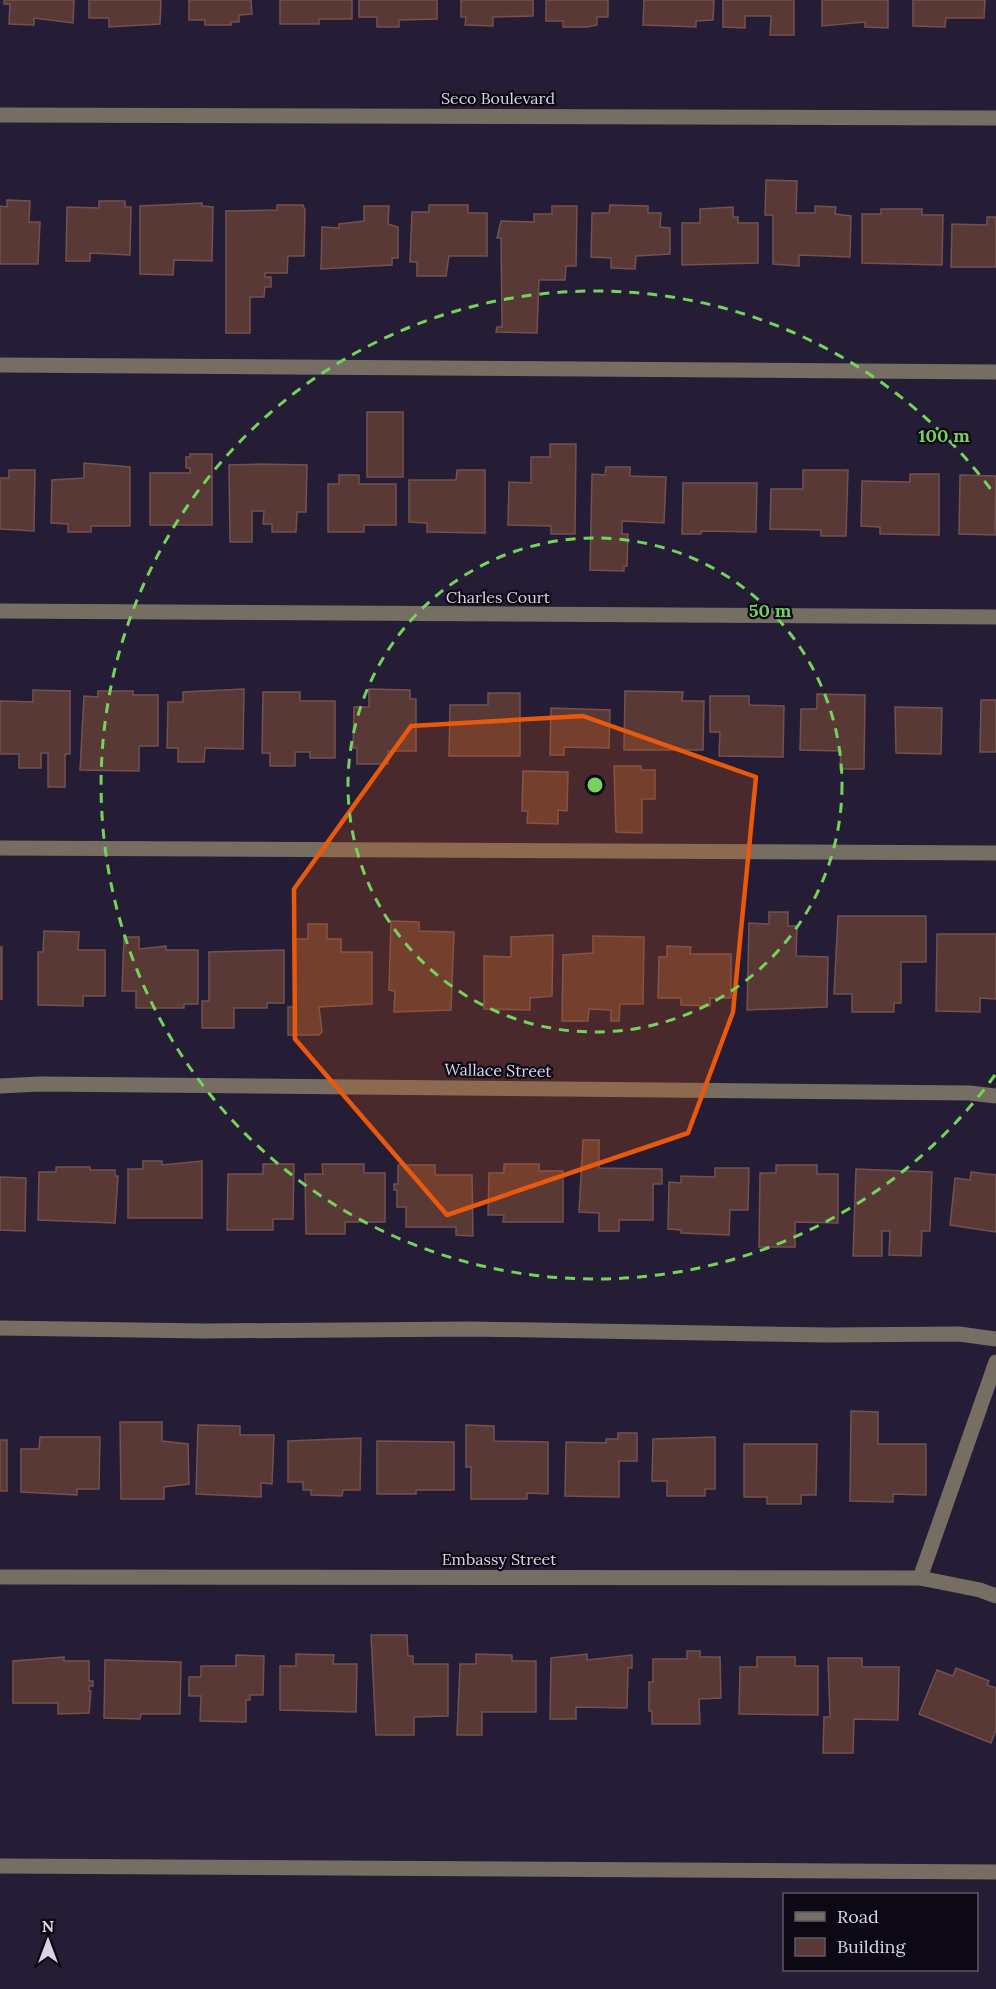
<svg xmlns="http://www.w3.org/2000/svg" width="996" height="1989" font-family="Lora,serif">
	<rect width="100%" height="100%" fill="#241d35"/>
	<g fill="#593936" stroke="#73514e" stroke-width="1.5">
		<polygon points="4,0 74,0 73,23 34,18 34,25 9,24 10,4 4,4"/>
		<polygon points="89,0 161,0 160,24 109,27 109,18 89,18"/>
		<polygon points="189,0 251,0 252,14 239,15 239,22 231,22 231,25 205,25 205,20 189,20"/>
		<polygon points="280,0 352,0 352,19 319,19 319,24 280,24"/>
		<polygon points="359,0 437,0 437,19 399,20 399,27 377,27 377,17 359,17"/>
		<polygon points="461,0 533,0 533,16 493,17 493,26 465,25 466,17 461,17"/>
		<polygon points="546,0 608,0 608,17 597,17 597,25 587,27 563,27 563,21 546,21"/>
		<polygon points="644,0 714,0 713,20 696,21 696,27 643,25"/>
		<polygon points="723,0 794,0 794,35 770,35 771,16 745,16 745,28 723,27"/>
		<polygon points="822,0 888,0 888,28 865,27 865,22 822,26"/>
		<polygon points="913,0 985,0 984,18 946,18 945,27 913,26"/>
		<polygon points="766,180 797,181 796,213 815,213 815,206 836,207 835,214 851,216 850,257 799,255 799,266 773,264 773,215 765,215"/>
		<polygon points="7,200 30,201 29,222 40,222 38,264 0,264 0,206 7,207"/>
		<polygon points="99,201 125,201 125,207 131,207 130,255 90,253 90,261 66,261 67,207 99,208"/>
		<polygon points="202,203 202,206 213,207 212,261 174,260 173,275 140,274 140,206"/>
		<polygon points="277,205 303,205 305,210 304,256 288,256 287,273 265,273 265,277 271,277 271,287 265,287 264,297 250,297 250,333 226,333 226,211 277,210"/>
		<polygon points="429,205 468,205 468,213 487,213 487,256 449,256 446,276 417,276 417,262 410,262 412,212 429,212"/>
		<polygon points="610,205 648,206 648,213 661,213 660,227 670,228 670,254 636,256 635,269 611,268 611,258 591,257 592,213 609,213"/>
		<polygon points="364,206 389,206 388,224 398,227 398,258 392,258 392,265 321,269 322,227 339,228 339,224 364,221"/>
		<polygon points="552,206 577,206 576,266 566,266 565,280 539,280 537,333 496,332 497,327 502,327 501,238 497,238 501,221 534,222 534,214 552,214"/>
		<polygon points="733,207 733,217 738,217 738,223 758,223 758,263 682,265 682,223 700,223 700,209"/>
		<polygon points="881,209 922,209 922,215 943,215 942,265 862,263 862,214 881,214"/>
		<polygon points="987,217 996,217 996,267 951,267 952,224 987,225"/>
		<rect x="367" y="412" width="36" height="65"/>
		<polygon points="550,444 576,444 575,534 551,534 551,526 508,525 509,482 531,483 531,457 550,457"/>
		<polygon points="190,454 212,454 212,525 150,525 150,473 190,473 190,468 186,468 186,457 190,457"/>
		<polygon points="84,463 130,467 130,526 91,526 91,532 68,532 68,524 51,523 52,480 84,478"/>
		<polygon points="262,464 307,465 306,512 297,512 296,532 272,532 272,524 263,524 264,511 252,511 252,542 230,542 229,465"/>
		<polygon points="606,467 630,467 630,476 666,477 664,523 622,521 622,534 628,534 627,566 624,566 624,571 590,570 592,474 605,475"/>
		<polygon points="9,470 35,470 34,531 0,529 0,478 9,478"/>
		<polygon points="457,470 485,470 485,533 427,532 427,523 409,522 409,480 456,480"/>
		<polygon points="803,470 848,470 846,536 821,536 821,530 770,529 771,489 803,489"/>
		<polygon points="910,474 939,474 939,535 880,534 880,527 861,526 862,481 910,482"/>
		<polygon points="339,475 359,475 359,484 396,484 396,525 364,525 364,532 328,532 328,484 339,484"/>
		<polygon points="960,475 996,476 995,535 959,534"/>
		<polygon points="683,483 757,483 756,532 701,531 701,534 682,534"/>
		<polygon points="244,689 243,749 205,748 204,762 178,762 178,748 167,748 168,702 183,702 183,692"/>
		<polygon points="369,689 410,690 410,699 416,699 416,751 388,751 388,764 357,764 357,748 353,748 354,707 369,707"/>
		<polygon points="33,690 70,691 70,754 65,754 65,787 48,787 48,753 41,753 41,768 19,768 19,754 0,754 0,701 33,702"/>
		<polygon points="98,691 133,691 133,695 158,695 158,746 139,746 139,771 80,770 84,696 98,697"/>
		<polygon points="625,691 683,692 682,701 704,701 703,750 624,750"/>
		<polygon points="263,692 300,692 300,701 335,701 335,758 310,758 310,752 295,752 295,766 270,766 270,753 262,753"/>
		<polygon points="488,693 520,693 520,756 449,756 450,705 488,705"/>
		<polygon points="817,694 865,695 864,769 840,769 841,751 800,750 801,709 817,709"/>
		<polygon points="710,696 749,696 749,705 784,706 783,757 719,756 720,732 710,732"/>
		<polygon points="981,700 996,700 996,752 980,752"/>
		<polygon points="895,707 942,708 941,754 896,753"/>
		<polygon points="551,708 610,710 609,748 564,747 564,755 550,755"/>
		<polygon points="614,766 641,766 641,770 655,770 655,799 642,799 642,833 616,832"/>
		<polygon points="523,771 568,772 567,811 558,810 558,824 527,823 528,811 522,811"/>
		<polygon points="769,912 788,912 788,926 797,926 796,956 828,957 827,1007 747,1010 749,923 769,924"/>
		<polygon points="838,916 926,916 926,962 901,962 901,1003 894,1003 894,1012 852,1012 852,994 834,994"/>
		<polygon points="391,921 419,922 419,931 454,932 451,1010 394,1012 395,991 389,990"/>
		<polygon points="308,924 327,924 327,939 341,939 341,952 372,952 372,1004 319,1007 322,1032 319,1035 288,1035 288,1007 295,1007 294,939 308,939"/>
		<polygon points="44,931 79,932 78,950 105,950 105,996 83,996 83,1006 38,1005 38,952 43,952"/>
		<polygon points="937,934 996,934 996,999 980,998 980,1012 936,1011"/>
		<polygon points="553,935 552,996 530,998 530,1010 484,1009 484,956 511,957 511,937"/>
		<polygon points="593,936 644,937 643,1004 620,1004 619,1021 611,1021 611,1010 589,1009 588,1021 562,1021 563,955 593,953"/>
		<polygon points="124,937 139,937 139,949 166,946 166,950 198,950 198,1004 184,1004 184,1008 136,1008 136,991 122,991"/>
		<polygon points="667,946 691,947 690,954 731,954 731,998 710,998 710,1006 681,1005 681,998 658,998 659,957 667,957"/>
		<rect x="0" y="947" width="2" height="52"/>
		<polygon points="284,950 284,1003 267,1003 267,1008 234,1008 234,1028 202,1028 202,1001 209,1001 209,952"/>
		<polygon points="583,1140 599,1140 599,1168 662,1169 662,1184 653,1184 653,1220 619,1220 619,1231 599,1231 599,1213 579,1212"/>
		<polygon points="143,1161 162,1161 162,1165 202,1161 202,1218 128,1218 128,1169 143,1169"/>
		<polygon points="263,1164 294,1164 293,1219 273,1219 273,1230 227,1230 228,1174 263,1174"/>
		<polygon points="322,1164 364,1164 364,1173 385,1173 385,1222 345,1222 345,1234 306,1234 305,1174 323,1174"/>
		<polygon points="504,1164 539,1164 539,1171 563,1171 563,1222 503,1222 504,1215 488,1215 489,1173 504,1173"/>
		<polygon points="398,1165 435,1165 435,1175 472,1175 473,1236 456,1235 456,1227 406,1227 406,1207 397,1207 397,1190 394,1190 394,1184 398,1184"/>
		<polygon points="776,1165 817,1165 817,1174 838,1174 838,1223 795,1222 795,1247 759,1247 760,1173 776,1173"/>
		<polygon points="56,1167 90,1167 90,1170 115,1170 115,1176 118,1176 115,1223 38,1220 39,1172 56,1172"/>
		<polygon points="715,1168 749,1168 748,1210 730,1210 729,1235 681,1233 681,1230 668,1229 669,1182 681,1183 681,1176 715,1177"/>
		<polygon points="856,1169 932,1172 930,1231 922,1231 921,1256 889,1255 890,1231 882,1231 882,1256 853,1256"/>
		<polygon points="971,1172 996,1175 996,1232 950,1225 955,1178 970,1180"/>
		<polygon points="0,1177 26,1178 25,1231 0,1230"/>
		<polygon points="851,1411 878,1412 878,1444 926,1444 926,1495 893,1494 893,1502 850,1501"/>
		<polygon points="120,1422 162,1422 162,1441 188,1444 189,1484 164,1487 164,1499 121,1499"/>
		<polygon points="198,1425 240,1426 240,1435 274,1435 272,1484 261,1483 261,1497 196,1494"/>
		<polygon points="466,1425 494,1426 494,1441 548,1442 548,1494 527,1493 527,1499 471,1499 471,1467 466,1467"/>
		<polygon points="618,1433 637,1433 637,1461 619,1461 619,1497 565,1496 566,1442 606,1443 606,1439 618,1439"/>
		<polygon points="40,1437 100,1437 99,1489 77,1489 77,1495 21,1492 21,1449 39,1449"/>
		<polygon points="715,1437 715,1489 705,1489 705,1496 667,1496 667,1481 652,1481 653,1439"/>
		<polygon points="361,1438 360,1490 343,1490 342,1496 311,1495 311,1490 303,1490 303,1482 288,1482 288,1441"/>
		<rect x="0" y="1440" width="7" height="51"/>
		<polygon points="377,1441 454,1442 454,1490 416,1490 416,1494 377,1494"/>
		<polygon points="744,1444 817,1444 816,1495 801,1495 801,1504 767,1504 767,1497 744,1497"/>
		<polygon points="371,1635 407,1635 408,1656 413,1656 413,1664 448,1664 448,1716 414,1717 414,1735 376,1735"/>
		<polygon points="687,1651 700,1651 700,1657 720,1657 721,1698 699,1699 700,1724 652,1724 652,1711 649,1711 649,1682 653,1682 653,1659 687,1659"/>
		<polygon points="296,1654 334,1655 333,1664 357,1664 356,1712 280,1710 280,1666 296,1666"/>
		<polygon points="476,1654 512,1655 512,1661 536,1661 536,1712 482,1712 482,1735 457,1735 460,1664 476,1664"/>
		<polygon points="587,1654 587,1660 632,1655 632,1668 628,1668 627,1708 576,1707 576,1719 550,1719 551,1658"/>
		<polygon points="236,1655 264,1656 263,1695 250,1695 250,1700 246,1700 246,1722 200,1721 201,1696 189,1696 189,1677 201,1677 201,1666 236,1666"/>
		<polygon points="64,1657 64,1661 89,1661 89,1681 93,1681 93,1686 89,1686 89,1691 91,1691 89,1713 58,1714 58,1703 13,1703 13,1661"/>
		<polygon points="757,1657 795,1657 795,1666 818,1666 818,1715 739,1714 740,1667 757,1667"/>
		<polygon points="828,1658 862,1658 862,1667 899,1667 898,1720 854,1719 853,1753 823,1753 824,1717 830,1717"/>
		<polygon points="105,1660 181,1662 180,1714 141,1714 140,1719 104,1718"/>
		<polygon points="956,1668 989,1681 987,1685 996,1688 996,1730 991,1743 919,1714 937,1670 953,1676"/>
	</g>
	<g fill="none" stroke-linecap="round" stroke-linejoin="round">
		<g stroke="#766e62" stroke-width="15">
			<polyline points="0,115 996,118"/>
			<polyline points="0,365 996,372"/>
			<polyline points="0,611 996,617"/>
			<polyline points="0,848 996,853"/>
			<polyline points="0,1086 40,1084 970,1093 996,1096"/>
			<polyline points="0,1328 204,1331 472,1329 828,1335 959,1334 996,1339"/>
			<polyline points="0,1577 920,1578 980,1590 996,1596"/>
			<polyline points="920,1578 996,1362"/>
			<polyline points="0,1866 996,1872"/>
		</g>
	</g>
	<path fill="#e8590c" fill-opacity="0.2" stroke="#e8590c" stroke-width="4.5" stroke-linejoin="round" d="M 583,716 L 756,777 L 733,1012 L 688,1133 L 447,1215 L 295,1039 L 294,889 L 411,726 Z"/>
	<g fill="none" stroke="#75d25b" stroke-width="3" stroke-dasharray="10 8">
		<circle cx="595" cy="785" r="247"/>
		<path d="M995 1075A494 494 0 1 1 995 495"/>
	</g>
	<g text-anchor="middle" stroke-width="4.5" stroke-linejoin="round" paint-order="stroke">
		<g font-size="16" fill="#d8d4e5" stroke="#0c0914">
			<text x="498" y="104">Seco Boulevard</text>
			<text x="498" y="603">Charles Court</text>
			<text transform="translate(498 1070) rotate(1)" y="6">Wallace Street</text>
			<text x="499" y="1565">Embassy Street</text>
		</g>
	</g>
	<circle cx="595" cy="785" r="9" fill="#75d25b" stroke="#0c0914" stroke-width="3"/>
	<g font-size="18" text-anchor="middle" font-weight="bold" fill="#75d25b" stroke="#0c0914" stroke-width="4.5" stroke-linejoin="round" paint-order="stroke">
		<text x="944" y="442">100 m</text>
		<text x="770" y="617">50 m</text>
	</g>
	<rect x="783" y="1893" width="195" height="78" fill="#0c0914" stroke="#5e5a68" stroke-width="1.5"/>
	<rect x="795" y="1912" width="30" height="9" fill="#766e62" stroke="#5e5a68" stroke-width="1.5"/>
	<text x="837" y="1923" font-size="18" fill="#d8d4e5">Road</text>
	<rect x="795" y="1938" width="30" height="18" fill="#593936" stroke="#5e5a68" stroke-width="1.5"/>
	<text x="837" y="1953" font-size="18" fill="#d8d4e5">Building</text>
	<g transform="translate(48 1941)" stroke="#0c0914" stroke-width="4.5" paint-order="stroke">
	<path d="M0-4.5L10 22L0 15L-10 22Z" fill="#d8d4e5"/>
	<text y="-9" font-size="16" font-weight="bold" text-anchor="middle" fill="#d8d4e5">N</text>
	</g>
</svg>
